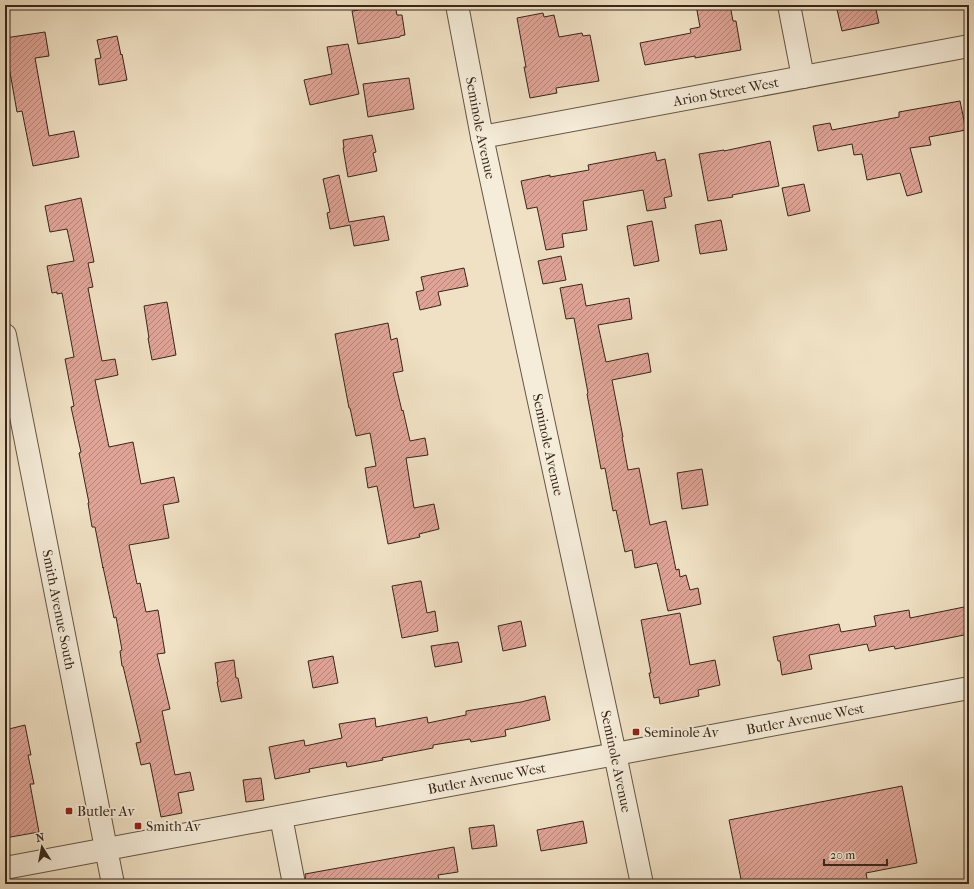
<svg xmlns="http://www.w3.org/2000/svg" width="974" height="889" font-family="'IM FELL French Canon',serif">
	<defs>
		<pattern id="building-hatch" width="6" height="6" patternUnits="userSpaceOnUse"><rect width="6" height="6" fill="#e0a497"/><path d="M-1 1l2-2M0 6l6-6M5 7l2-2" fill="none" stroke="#b6857a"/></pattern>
	</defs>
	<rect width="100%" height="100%" fill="#f0e1c4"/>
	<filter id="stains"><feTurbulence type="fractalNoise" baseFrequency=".005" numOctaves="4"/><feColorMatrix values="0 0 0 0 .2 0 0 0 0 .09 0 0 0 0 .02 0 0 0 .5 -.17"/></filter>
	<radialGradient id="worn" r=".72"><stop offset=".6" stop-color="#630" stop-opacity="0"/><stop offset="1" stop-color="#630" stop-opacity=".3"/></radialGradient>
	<g fill="url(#building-hatch)" stroke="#37261b">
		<polygon points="390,5 395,5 397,15 402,15 405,35 400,36 400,37 358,44 352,11"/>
		<polygon points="696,5 730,5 733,21 736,21 741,50 695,58 695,56 645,65 640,43 691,33 690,29 700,27"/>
		<polygon points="836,5 875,5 879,23 842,31"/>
		<polygon points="543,13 544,17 554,15 559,37 582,33 583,36 590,35 599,81 556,88 557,93 530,98 524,67 526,67 517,18"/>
		<polygon points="45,32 49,56 35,58 49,136 74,131 79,157 33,166 22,111 17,112 5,44 5,38"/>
		<polygon points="117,36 121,55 122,54 127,80 99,85 95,59 101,58 97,40"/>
		<polygon points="348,44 359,94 310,105 304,80 332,74 327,47"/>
		<polygon points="409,78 414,109 368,117 363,84"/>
		<polygon points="960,101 966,130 929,137 931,145 910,148 922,192 907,196 900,173 867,180 862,154 854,155 852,144 818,151 813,126 830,123 832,130 899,117 899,112"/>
		<polygon points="372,135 376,152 373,153 377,171 348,177 343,148 344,148 343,140"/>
		<polygon points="770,141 779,186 732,195 733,197 708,201 699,154 724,150 724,151"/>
		<polygon points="655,152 657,161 665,159 672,196 664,198 666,208 647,211 643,190 583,201 587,230 562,234 564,247 546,250 537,207 527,209 521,181 550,175 550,177 589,170 588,165"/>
		<polygon points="339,175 349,222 384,216 389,240 354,246 350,225 330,229 327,213 330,212 323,179"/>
		<polygon points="804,184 810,211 788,216 782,188"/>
		<polygon points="81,198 94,262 88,263 93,287 88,288 102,361 115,359 118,375 95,380 109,447 133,442 141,484 174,477 179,502 163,505 169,538 129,545 137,584 140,583 146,612 158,610 165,653 157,654 170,709 162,711 175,775 190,772 194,790 178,793 182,813 161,817 150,763 141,765 136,743 141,742 123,666 122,666 120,651 122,650 116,617 114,618 103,567 103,568 95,527 92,527 88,503 89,503 79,453 81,452 71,407 74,406 65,359 74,357 62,293 57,294 57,292 52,293 47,266 74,261 67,229 50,232 45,206"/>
		<polygon points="721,220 727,250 700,254 695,225"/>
		<polygon points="652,221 659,261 634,266 627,226"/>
		<polygon points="561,256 566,280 543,284 538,261"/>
		<polygon points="464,268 468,286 438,292 441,305 420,310 416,292 424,290 421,277"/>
		<polygon points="582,284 586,306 629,298 632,319 598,325 606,362 648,353 651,372 612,380 623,437 622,437 628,470 639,468 650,525 666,521 676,570 679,569 680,577 686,575 690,590 698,588 701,604 668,611 657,563 635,568 632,550 625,552 616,510 613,511 605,468 601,469 587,394 588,393 574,318 566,319 560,288"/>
		<polygon points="167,302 176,355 152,360 148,338 149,338 144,306"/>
		<polygon points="388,323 391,340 397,338 403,371 393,373 402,411 403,410 410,441 425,438 428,455 406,458 414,508 434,504 439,529 419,534 420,537 388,544 377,486 368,488 365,468 376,466 370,433 356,436 350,408 349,408 335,334"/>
		<polygon points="702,469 708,505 682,509 677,473"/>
		<polygon points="420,581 421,581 427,613 435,611 438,631 402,638 392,586"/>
		<polygon points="969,606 969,634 895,649 894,646 869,651 867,644 809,655 812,669 782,675 780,661 778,661 773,637 839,624 841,632 876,626 874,616 909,610 910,618"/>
		<polygon points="680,613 690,665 715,660 720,685 698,690 699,696 660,704 659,697 654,698 649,673 651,673 641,620"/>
		<polygon points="521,621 526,646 503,651 498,626"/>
		<polygon points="458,642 462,662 435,667 431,646"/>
		<polygon points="333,656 338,683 313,688 308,661"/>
		<polygon points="234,660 236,678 238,678 242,698 221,702 217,682 218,682 215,663"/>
		<polygon points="545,696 550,720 505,730 506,736 471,742 470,739 433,745 433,748 382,758 383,760 347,767 346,762 309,769 310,772 275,779 269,747 304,740 305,746 342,738 339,724 375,718 376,727 427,717 428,723 466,715 466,711 521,702"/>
		<polygon points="25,725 31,755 28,755 34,784 30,784 39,832 5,838 5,730"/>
		<polygon points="261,778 264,800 246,802 243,780"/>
		<polygon points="902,786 917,863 866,873 868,884 742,884 729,820"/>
		<polygon points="583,821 587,843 541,851 537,830"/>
		<polygon points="494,825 497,846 472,849 469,828"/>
		<polygon points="454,847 458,872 438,875 440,884 306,884 305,874"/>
	</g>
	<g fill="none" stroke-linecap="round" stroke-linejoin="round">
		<defs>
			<g id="minor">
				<path id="s1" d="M 457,5 L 482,137 L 615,754 L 642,884"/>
				<polyline points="789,5 803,77"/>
				<path id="s2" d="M 482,137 L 969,46"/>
				<polyline points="281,817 294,884"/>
			</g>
			<g id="tertiary">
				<path id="s3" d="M 5,335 L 113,884"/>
				<path id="s4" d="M 5,868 L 969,688"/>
			</g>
		</defs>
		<use href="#minor" stroke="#655545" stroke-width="24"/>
		<use href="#tertiary" stroke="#655545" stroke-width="24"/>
		<use href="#minor" stroke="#f5ecd9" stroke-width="22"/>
		<use href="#tertiary" stroke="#f5ecd9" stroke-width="22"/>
	</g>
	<g fill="#8f2418" stroke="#f5ecd9" stroke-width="1.5">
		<rect x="632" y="728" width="8" height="8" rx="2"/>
		<rect x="65" y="807" width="8" height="8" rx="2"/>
		<rect x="134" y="822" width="8" height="8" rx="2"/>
	</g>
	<g text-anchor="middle" stroke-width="4" stroke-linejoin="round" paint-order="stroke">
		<g font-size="14" fill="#37261b" stroke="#f5ecd9">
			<text dy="5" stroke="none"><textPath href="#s2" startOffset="248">Arion Street West</textPath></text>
			<text dy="5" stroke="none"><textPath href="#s1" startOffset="125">Seminole Avenue</textPath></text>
			<text dy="5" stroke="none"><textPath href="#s1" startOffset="449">Seminole Avenue</textPath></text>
			<text dy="5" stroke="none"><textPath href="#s3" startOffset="280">Smith Avenue South</textPath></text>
			<text dy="5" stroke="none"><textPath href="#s4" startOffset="814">Butler Avenue West</textPath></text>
			<text dy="5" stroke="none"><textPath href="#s1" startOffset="773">Seminole Avenue</textPath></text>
			<text dy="5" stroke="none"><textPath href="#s4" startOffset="490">Butler Avenue West</textPath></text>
		</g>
		<g font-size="14" fill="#37261b" stroke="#f5ecd9" text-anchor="start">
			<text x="644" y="737">Seminole Av</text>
			<text x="77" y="816">Butler Av</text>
			<text x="146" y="831">Smith Av</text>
		</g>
	</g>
	<rect width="974" height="889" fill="none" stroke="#f0e1c4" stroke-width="20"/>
	<rect x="6" y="6" width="962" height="877" fill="none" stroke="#37261b" stroke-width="2"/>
	<rect x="10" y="10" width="954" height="869" fill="none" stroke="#37261b"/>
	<g transform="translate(42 847) rotate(349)" stroke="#f5ecd9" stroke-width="3" paint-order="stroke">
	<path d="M0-3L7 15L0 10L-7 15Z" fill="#37261b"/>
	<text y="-6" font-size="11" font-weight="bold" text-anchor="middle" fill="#37261b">N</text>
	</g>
	<path d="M824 859v6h63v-6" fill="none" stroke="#37261b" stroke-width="2"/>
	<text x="830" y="859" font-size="12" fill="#37261b" stroke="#f5ecd9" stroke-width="3" paint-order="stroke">20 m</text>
	<rect width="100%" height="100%" filter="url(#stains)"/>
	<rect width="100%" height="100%" fill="url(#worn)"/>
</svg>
